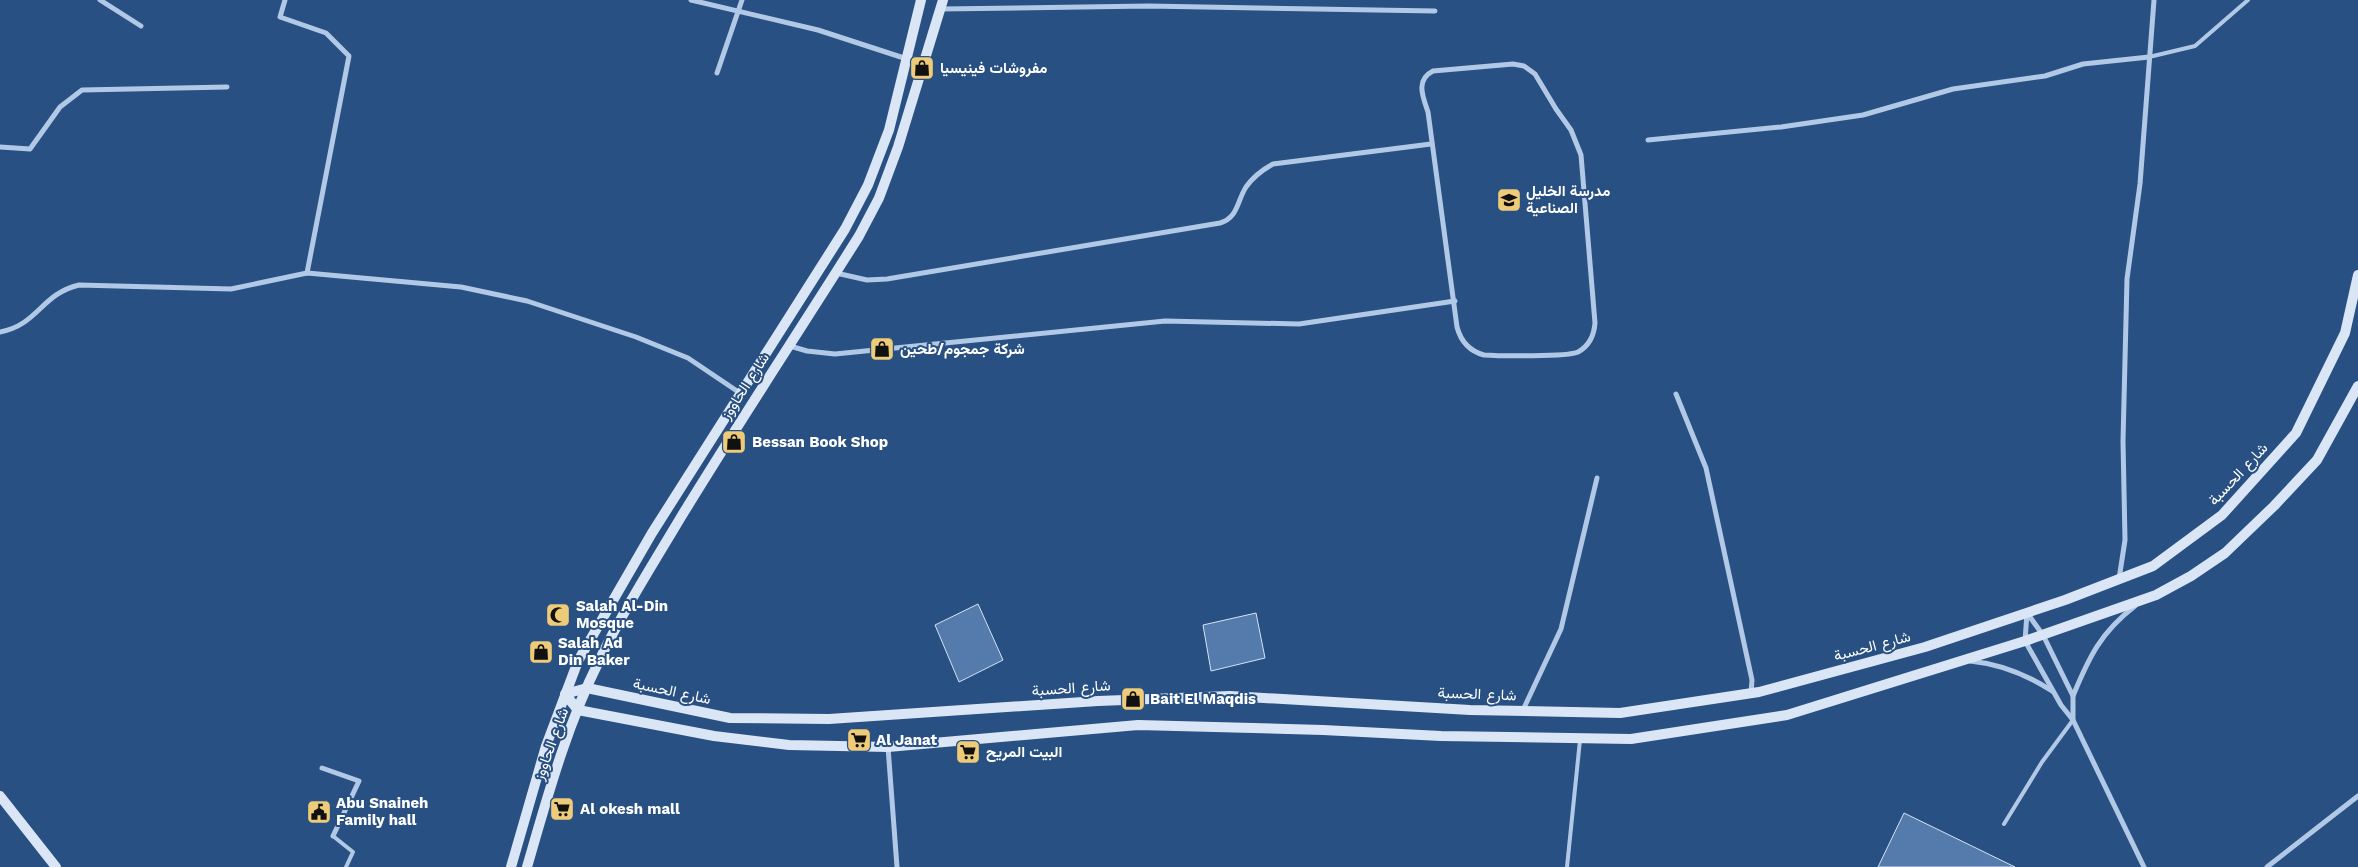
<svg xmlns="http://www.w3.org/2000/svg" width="2358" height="867" font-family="'Work Sans',Vazirmatn,sans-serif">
	<rect width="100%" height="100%" fill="#285082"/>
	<g fill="#557bac" stroke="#d4e3f5">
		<polygon points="978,604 1003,660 959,682 935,625"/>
		<polygon points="1256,613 1265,658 1211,671 1203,625"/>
		<polygon points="1904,813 2015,867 1878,867"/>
	</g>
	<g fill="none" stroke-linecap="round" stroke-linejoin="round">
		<g stroke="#b1c9e6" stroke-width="4">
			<polyline points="2149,57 2195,46 2248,0"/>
			<polyline points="2004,824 2042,762 2073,720"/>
			<polyline points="333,836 353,852 346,867"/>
			<polyline points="1567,867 1580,740"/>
		</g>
		<g stroke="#b1c9e6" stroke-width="5">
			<polyline points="100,0 141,26"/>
			<polyline points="285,0 280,17 326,33 349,56 307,273"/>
			<polyline points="691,0 818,30 907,59"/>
			<polyline points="941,9 1148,6 1435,11"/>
			<path d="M 1513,64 L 1524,66 L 1535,74 L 1556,109 L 1571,130 L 1581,155 L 1595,323 C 1594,336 1589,346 1578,352 C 1568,357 1498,356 1484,355 C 1469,351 1461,342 1457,327 L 1428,112 C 1423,97 1415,80 1433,71 Z"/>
			<polyline points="717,73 742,0"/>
			<polyline points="1648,140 1781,127 1863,115 1953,89 2045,76 2083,64 2149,57"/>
			<polyline points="0,147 30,149 60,107 82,90 227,87"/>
			<path d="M 836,273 L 867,280 L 887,279 L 1220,223 C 1238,218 1237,201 1246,187 C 1253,177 1262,170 1273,164 L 1431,144"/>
			<path d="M 0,332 C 38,325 41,294 79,285 L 231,289 L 307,273 L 461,287 L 527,301 L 636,337 L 688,358 L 740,393"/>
			<polyline points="790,346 807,351 835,354 1165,321 1299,324 1455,301"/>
			<polyline points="1676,394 1706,468 1752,680 1751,693"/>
			<polyline points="2119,579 2125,540 2123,441 2127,279 2140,184 2154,0"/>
			<polyline points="2027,613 2025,641 2061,705 2073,720 2144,867"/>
			<polyline points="2027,613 2043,635 2073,696 2073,720"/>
			<path d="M 1970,661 C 2001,664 2026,674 2052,691"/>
			<path d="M 2073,696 C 2089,657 2101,632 2135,606"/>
			<polyline points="1523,710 1561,629 1597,478"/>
			<polyline points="888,747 897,867"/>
			<polyline points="322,768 359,781 333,836"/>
			<polyline points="2267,867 2358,796"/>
		</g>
		<g stroke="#dae6f6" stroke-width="10">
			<polyline points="2358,275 2345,333 2296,433 2222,515 2153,566 2065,600 1925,647 1759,692 1620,713 1470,710 1230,696 1098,701 829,719 730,718 587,688 565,694 578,710 714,736 789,745 888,747 1138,725 1323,730 1441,736 1631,739 1787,715 2025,641 2156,595 2191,576 2225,553 2274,506 2317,460 2358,386"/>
			<polyline points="0,796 56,867"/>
			<polyline points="511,867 546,746 578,661 652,533 845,229 868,185 889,130 921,0"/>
			<path d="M 527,867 C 547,798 567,725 599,661 C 623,611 653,564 681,517 C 739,422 800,330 859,236 L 879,198 L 898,147 L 943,0"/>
		</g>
	</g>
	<defs>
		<symbol id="shop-square" viewBox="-11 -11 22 22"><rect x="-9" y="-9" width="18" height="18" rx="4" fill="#eecb78" stroke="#285082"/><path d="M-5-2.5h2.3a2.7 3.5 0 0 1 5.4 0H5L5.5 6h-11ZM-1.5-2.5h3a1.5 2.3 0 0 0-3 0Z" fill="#111"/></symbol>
		<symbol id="school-square" viewBox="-11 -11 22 22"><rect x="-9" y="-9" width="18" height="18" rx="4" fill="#eecb78" stroke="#285082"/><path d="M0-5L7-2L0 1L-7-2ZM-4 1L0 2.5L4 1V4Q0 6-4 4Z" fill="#111"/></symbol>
		<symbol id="mosque-square" viewBox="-11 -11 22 22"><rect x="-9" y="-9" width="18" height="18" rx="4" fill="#eecb78" stroke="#285082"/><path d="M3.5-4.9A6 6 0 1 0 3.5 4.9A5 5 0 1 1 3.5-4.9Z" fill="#111"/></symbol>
		<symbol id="supermarket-square" viewBox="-11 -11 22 22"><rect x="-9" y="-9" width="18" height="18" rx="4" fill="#eecb78" stroke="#285082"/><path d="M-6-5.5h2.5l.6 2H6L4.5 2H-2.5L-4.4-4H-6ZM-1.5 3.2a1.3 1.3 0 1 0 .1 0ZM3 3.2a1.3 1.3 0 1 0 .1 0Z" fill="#111"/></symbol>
		<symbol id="civic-square" viewBox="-11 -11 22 22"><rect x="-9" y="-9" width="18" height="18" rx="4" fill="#eecb78" stroke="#285082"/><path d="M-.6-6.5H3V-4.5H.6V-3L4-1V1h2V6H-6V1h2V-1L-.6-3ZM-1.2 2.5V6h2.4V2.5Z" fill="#111"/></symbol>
	</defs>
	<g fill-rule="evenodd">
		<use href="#shop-square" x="908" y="54" width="28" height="28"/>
		<use href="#school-square" x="1495" y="186" width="28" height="28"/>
		<use href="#shop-square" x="868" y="335" width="28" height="28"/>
		<use href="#shop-square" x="720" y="428" width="28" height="28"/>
		<use href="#mosque-square" x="544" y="601" width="28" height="28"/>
		<use href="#shop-square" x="527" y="638" width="28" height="28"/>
		<use href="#shop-square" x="1119" y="685" width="28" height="28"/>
		<use href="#supermarket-square" x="845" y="726" width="28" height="28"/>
		<use href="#supermarket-square" x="954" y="738" width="28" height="28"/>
		<use href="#supermarket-square" x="548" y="795" width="28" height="28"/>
		<use href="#civic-square" x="305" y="798" width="28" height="28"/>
	</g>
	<g text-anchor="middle" stroke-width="4" stroke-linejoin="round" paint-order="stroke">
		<g font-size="15" font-weight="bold" fill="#fff" stroke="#285082" text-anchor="start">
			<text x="940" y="73">مفروشات فينيسيا</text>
			<text x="1526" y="196">مدرسة الخليل<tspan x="1526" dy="17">الصناعية</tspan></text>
			<text x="900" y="354">شركة جمجوم/طحين</text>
			<text x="752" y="447">Bessan Book Shop</text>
			<text x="576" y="611">Salah Al-Din<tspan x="576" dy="17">Mosque</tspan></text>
			<text x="558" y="648">Salah Ad<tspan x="558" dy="17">Din Baker</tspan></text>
			<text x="1150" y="704">Bait El Maqdis</text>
			<text x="876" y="745">Al Janat</text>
			<text x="986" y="757">البيت المريح</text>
			<text x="336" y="808">Abu Snaineh<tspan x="336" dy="17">Family hall</tspan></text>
			<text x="580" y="814">Al okesh mall</text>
		</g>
		<g font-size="15" fill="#fff" stroke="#285082">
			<text transform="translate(745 386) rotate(-57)" y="5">شارع الحاووز</text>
			<text transform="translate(2238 474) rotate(-47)" y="5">شارع الحسبة</text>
			<text transform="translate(1872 646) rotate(-15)" y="5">شارع الحسبة</text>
			<text transform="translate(1071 688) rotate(-4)" y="5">شارع الحسبة</text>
			<text transform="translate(672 691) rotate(12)" y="5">شارع الحسبة</text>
			<text transform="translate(1477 694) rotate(2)" y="5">شارع الحسبة</text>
			<text transform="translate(551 744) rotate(-70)" y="5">شارع الحاووز</text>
		</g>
	</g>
</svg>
